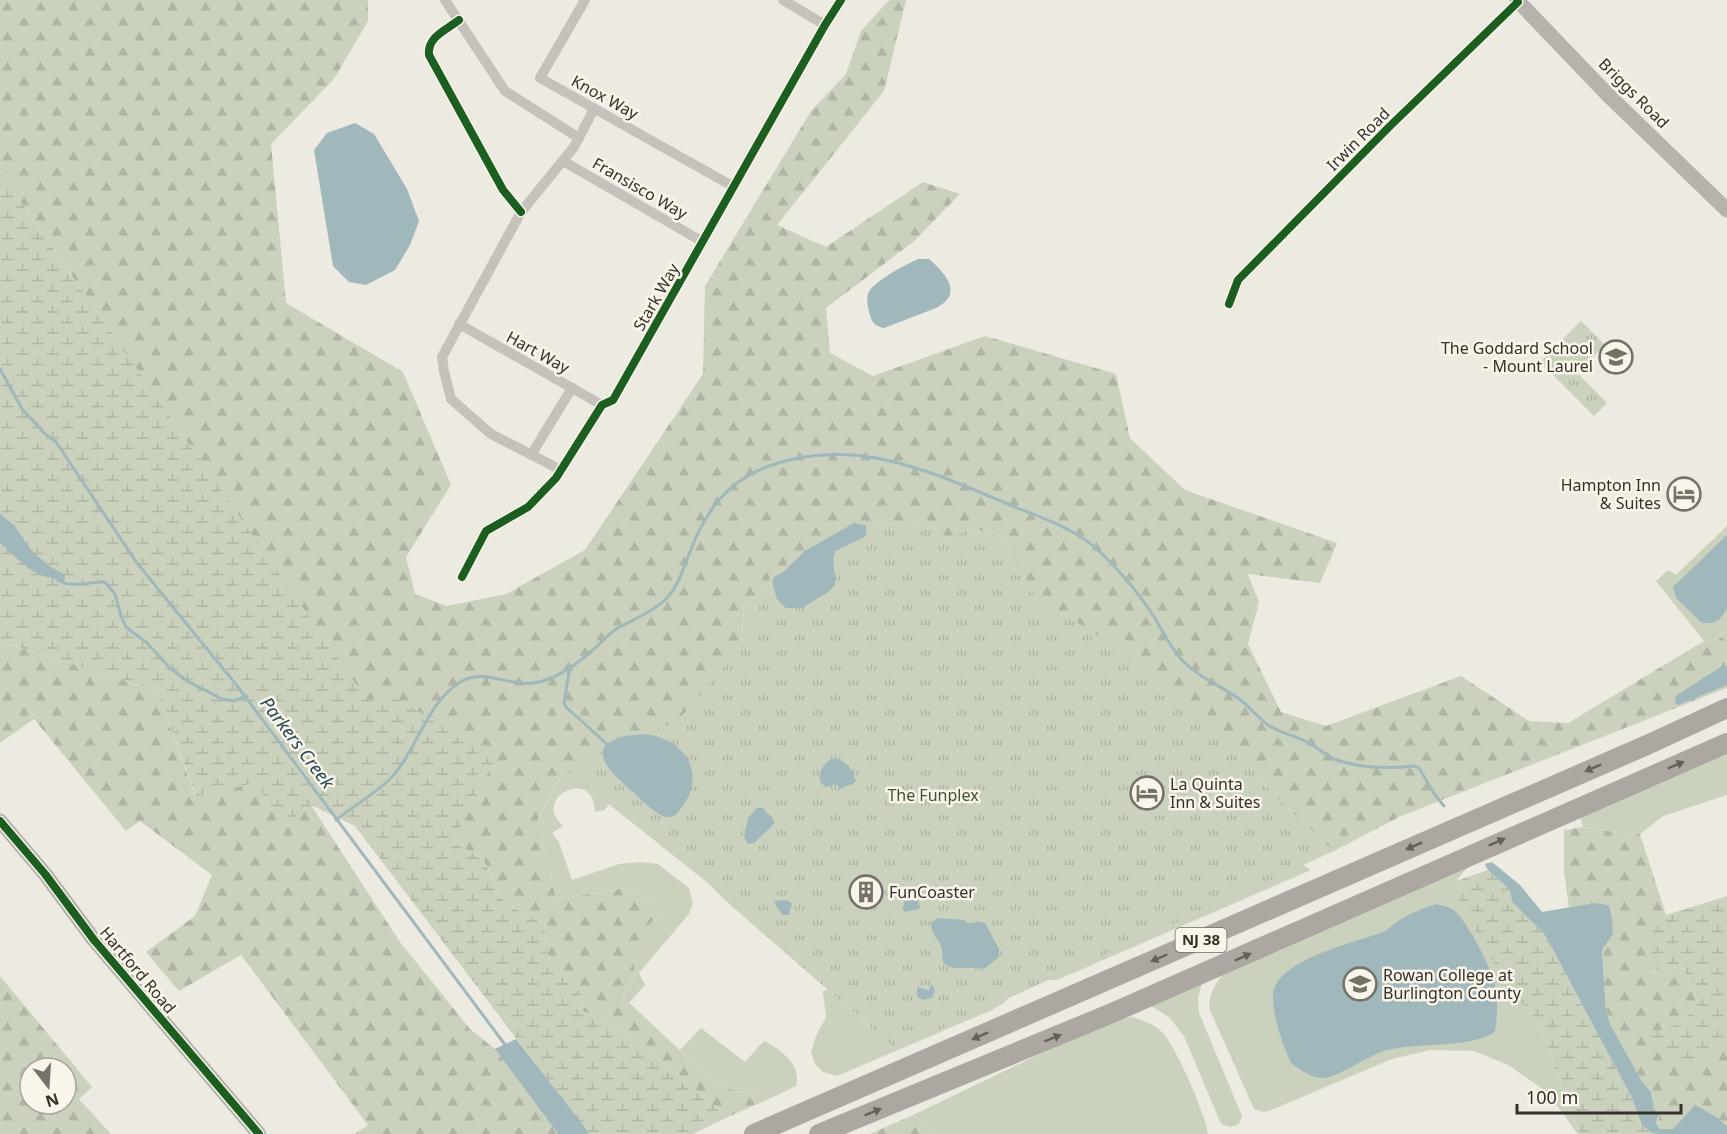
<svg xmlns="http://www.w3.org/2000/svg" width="1727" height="1134" font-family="'Noto Sans',sans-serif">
	<defs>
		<pattern id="forest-firs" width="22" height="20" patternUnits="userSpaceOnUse" patternTransform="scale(1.5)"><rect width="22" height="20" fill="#cad2bd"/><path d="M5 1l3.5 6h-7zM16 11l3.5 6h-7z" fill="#aeb5a3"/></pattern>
		<pattern id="wetland-marsh" width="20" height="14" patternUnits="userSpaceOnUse" patternTransform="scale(1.5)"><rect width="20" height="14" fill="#cad2bd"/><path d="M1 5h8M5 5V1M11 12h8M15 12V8" fill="none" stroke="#aeb5a3"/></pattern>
		<pattern id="park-tufts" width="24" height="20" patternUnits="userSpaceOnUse" patternTransform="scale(1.5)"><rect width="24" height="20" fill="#cad2bd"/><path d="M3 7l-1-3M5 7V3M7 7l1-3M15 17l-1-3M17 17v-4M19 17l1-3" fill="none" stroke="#aeb5a3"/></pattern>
	</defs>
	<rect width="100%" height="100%" fill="#edeae2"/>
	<g fill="#cad2bd">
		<path d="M 922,521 L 702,878 L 609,804 L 605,810 L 595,812 C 595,766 530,797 563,826 L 552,833 L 559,842 L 572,880 L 619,864 L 641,862 L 658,864 L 689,888 L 693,903 L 689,914 L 639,973 L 645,985 L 629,1003 L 623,997 L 635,974 L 633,961 L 645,929 L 664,910 L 627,888 L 556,899 L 538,819 L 565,769 L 654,735 L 642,734 L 678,721 L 741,646 L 744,607 L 772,582 L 866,535 L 866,525 Z"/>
		<polygon points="1727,526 1727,641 1721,637 1704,641 1656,581 1668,570 1676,575"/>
		<polygon points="1727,752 1727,795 1663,816 1640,834 1607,831 1583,827 1580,817"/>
		<polygon points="1292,857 1311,870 1057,980 1047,980"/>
		<path d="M 1473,861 L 1456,881 L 1515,999 L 1529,1008 L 1546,1040 L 1565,1099 L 1580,1134 L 1578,1134 L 1547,1092 L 1508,1065 L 1474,1051 L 1430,1050 L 1392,1059 L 1269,1111 L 1262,1112 L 1254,1109 L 1209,1008 C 1210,990 1216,980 1230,969 Z"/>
		<polygon points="1202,982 1198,999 1199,1013 1242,1116 1239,1124 1230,1127 1221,1124 1184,1036 1169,1017 1149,1005"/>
		<polygon points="827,989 869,1026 1013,992 1004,1003 992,1010 837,1076 823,1072 815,1064 811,1052 816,1036 826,1017 823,992"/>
		<path d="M 1133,1017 C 1144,1021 1154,1024 1162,1032 C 1174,1042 1208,1120 1208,1134 L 938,1134 L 913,1115 L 1113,1019 Z"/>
		<path d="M 701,1028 L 745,1062 L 761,1044 L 765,1041 C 782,1051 802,1065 796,1086 L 771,1098 L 739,1092 L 715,1083 L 680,1050 Z"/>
	</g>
	<g fill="url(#forest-firs)" fill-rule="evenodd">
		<polygon points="0,0 368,0 368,21 334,79 271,144 286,303 403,372 451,485 406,557 415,594 447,606 506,594 585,550 703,374 705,286 811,111 846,74 861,31 889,0 906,0 884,91 777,225 826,247 923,182 960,194 913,242 826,308 830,353 873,376 985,336 1116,374 1130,438 1185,490 1337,543 1320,583 1248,574 1259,602 1248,644 1281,712 1326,726 1461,676 1529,721 1568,723 1704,641 1721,637 1727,641 1727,688 1401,816 1334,851 1280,801 1256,773 1064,614 1042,610 1003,537 973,528 947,538 922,521 866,525 854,523 772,582 744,607 741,646 678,721 653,731 632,736 603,755 565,769 538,818 556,899 627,888 664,910 645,929 647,948 633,961 635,974 623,997 715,1083 739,1092 771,1098 728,1117 629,1035 583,1011 581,994 549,963 544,924 504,903 483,859 453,842 367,701 0,172"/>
		<polygon points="0,641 157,691 195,795 255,783 311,805 400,942 470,1029 495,1049 558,1134 355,1134 368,1125 241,955 179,991 146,952 195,916 212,875 140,821 126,831 34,719 0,743"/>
		<polygon points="1583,827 1607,831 1640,834 1666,915 1653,930 1651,973 1682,965 1697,999 1685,1021 1646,1037 1727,1042 1727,1126 1715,1116 1677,1126 1673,1129 1660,1129 1656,1123 1659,1118 1658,1112 1654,1109 1651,1092 1642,1082 1633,1067 1611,1026 1606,1012 1602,950 1613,934 1610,908 1609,905 1595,903 1569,908 1564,872 1564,830"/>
		<path d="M 0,976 L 92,1087 L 79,1099 L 111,1134 L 0,1134 ZM 30,1068 L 66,1068 L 66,1104 L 30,1104 Z"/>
		<polygon points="913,1115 938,1134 870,1134"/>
	</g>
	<g fill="url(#wetland-marsh)">
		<polygon points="0,172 367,700 393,697 497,755 453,842 483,859 504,903 544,924 549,963 581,994 583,1011 629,1035 728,1117 693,1134 589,1134 355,826 311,805 284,824 255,783 196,796 157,691 0,641"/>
		<polygon points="1488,870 1510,890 1512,902 1544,934 1631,1096 1642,1125 1658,1134 1580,1134 1565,1099 1546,1040 1529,1008 1515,999 1460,903 1456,881"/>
		<polygon points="1727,896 1727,1042 1694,1064 1670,1054 1645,1036 1685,1021 1697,999 1682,965 1650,973 1653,930 1666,915"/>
	</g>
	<g fill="url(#park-tufts)">
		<polygon points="1581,321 1605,345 1577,373 1607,403 1594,416 1540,362"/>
		<polygon points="922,521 947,538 973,528 1003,537 1042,609 1064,614 1100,637 1256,773 1280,801 1334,851 896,1049 727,902 708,883 565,769 678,721 741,646 763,598 771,575 842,525 871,526"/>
	</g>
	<g fill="#a0b7bc">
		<polygon points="355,123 374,134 407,189 419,221 410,245 395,270 366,285 349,282 333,266 314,150 327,133"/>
		<path d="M 918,259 L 929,259 C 946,274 964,294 936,308 L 884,328 C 874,326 872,322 869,312 C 868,305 865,296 870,290 C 880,278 905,265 918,259 Z"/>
		<path d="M 0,514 L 14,525 L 31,550 L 49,566 L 64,574 L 65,581 C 60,582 57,579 51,578 C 29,573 16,557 0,543 Z"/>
		<path d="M 854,523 L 866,525 L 866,535 L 863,538 L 835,551 C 831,564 836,572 835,585 L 828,592 L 802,608 L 786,608 L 777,599 L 772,582 L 774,577 L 783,572 L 805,551 Z"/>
		<polygon points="1727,535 1727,609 1720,619 1712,623 1702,623 1676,598 1673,587"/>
		<polygon points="1722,666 1727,666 1727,685 1678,705 1675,703 1676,696"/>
		<path d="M 642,734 C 686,737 709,776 679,811 C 676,815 671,818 666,817 C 655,814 642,800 633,792 C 618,779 582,750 619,738 C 626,735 635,735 642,734 Z"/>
		<path d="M 836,759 C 846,761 853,769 855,779 L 857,779 C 853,787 847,784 841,789 L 836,784 L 826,787 C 814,780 821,767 829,760 Z"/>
		<path d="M 757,808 L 763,808 C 766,814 775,816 774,824 L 754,843 L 748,844 L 744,837 L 748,818 Z"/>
		<polygon points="1492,862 1520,885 1542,912 1595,903 1609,905 1612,918 1613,934 1602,950 1606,1012 1611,1026 1642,1082 1651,1092 1654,1109 1659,1114 1656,1123 1660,1129 1673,1129 1695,1105 1715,1116 1727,1126 1727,1134 1658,1134 1651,1132 1642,1125 1631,1096 1554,952 1544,934 1512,902 1510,890 1488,870 1485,864"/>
		<polygon points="907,899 918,901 920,907 919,909 904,912 904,901"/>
		<polygon points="780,900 789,901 792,904 789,915 782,915 774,902"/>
		<path d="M 1437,904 C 1443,906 1450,907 1455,911 C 1468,923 1494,972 1496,989 C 1498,1004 1497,1018 1495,1032 C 1469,1049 1419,1042 1387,1050 C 1371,1054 1336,1078 1324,1078 C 1311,1078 1301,1070 1291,1063 C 1282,1043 1273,1018 1273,996 C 1273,961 1353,943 1380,933 C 1389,930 1395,922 1403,918 C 1414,912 1425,907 1437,904 Z"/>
		<path d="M 938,918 L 965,920 L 965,923 L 975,923 L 976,921 L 985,923 L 999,949 L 999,957 L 985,968 L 954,968 L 946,965 L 942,960 C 946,941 931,939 931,923 Z"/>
		<polygon points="931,985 933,985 935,991 932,998 923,1000 917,997 917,987 929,990"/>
		<polygon points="516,1039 581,1122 589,1134 558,1134 495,1049"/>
	</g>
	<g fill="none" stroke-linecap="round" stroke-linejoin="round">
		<g stroke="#a0b7bc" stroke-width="3">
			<polyline points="0,369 22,409 45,434 56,442 137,563 238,687 506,1046"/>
			<path d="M 58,580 C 73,589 89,581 105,582 L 115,594 L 121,616 L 126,627 L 146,642 L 171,669 L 189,682 L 222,699 L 234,701 L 245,697"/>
			<polyline points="570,666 564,703 566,707 609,746"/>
			<path d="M 336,820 C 352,807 377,792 390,779 C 418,750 426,702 462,681 C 485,668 509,687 534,683 C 555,680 577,664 593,650 C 601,643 608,634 618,628 C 634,619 651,613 665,600 C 678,587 683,569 690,552 C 705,512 727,481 769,466 C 855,435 932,472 1010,505 C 1040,517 1077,529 1100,552 C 1118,569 1135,589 1149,609 C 1160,625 1168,645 1182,660 C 1198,677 1219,685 1238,698 C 1249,706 1257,717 1268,725 C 1281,734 1298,736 1311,744 C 1319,749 1325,755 1334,759 C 1360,769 1387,769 1414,766 L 1419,768 L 1435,795 L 1444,806"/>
		</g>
		<g stroke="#c6c2bb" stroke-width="10">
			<polyline points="445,0 505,91 579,138"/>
			<polyline points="585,0 540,78 734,187"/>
			<polyline points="783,0 825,25"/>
			<path d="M 459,20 C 446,30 427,37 429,55 L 503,190 L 521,212"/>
			<polyline points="563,161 703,242"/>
			<polyline points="1229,304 1238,280 1388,128 1518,2"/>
			<polyline points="459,324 602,405"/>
			<polyline points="531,455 572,388"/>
			<polyline points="561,470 491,434 451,399 444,371 442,357 521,212 574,147 594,109"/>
			<polyline points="462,577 486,531 528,507 556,478 602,405 613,400 825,25 841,0"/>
		</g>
		<g stroke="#b6b2ac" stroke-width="15">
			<polyline points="1517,0 1608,95 1727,210"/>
			<polyline points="0,821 45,874 94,940 259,1134"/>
		</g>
		<g stroke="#aca8a1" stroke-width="20">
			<polyline points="754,1134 1647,745 1727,708"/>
			<polyline points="819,1134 1112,1013 1727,743"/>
		</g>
		<defs>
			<g id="cycleway">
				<path d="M 459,20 C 446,30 427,37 429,55 L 503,190 L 521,212"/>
				<polyline points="1229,304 1238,280 1388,128 1518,2 1517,0"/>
				<polyline points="462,577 486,531 528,507 556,478 602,405 613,400 825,25 841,0"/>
				<polyline points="0,821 45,874 94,940 259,1134"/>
			</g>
		</defs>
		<use href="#cycleway" stroke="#f9f5ea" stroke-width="11"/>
		<use href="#cycleway" stroke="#1b5e20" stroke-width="8"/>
	</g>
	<defs><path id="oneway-solid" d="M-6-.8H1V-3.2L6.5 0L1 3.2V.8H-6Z" transform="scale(1.5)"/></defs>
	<g fill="#65605a">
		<use href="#oneway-solid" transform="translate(1676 765) rotate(-23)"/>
		<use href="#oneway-solid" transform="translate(1593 768) rotate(156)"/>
		<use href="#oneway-solid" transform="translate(1497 842) rotate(-24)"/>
		<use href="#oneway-solid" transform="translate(1414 846) rotate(156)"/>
		<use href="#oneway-solid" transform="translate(1243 957) rotate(-24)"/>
		<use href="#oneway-solid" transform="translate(1159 958) rotate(157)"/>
		<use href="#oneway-solid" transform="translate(980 1036) rotate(156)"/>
		<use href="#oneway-solid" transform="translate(1053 1038) rotate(-22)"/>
		<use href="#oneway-solid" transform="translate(873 1112) rotate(-22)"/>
	</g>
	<defs>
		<symbol id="school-ring" viewBox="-11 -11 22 22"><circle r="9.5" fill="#f9f5ea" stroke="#76716a" stroke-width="1.5"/><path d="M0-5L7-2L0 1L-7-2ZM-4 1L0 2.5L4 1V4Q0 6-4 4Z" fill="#76716a"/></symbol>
		<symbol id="hotel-ring" viewBox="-11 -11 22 22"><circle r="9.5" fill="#f9f5ea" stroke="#76716a" stroke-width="1.5"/><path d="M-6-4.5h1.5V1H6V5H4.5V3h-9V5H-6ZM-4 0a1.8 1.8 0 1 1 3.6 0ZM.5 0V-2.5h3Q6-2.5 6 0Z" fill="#76716a"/></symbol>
		<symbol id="building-ring" viewBox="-11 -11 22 22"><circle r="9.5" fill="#f9f5ea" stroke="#76716a" stroke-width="1.5"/><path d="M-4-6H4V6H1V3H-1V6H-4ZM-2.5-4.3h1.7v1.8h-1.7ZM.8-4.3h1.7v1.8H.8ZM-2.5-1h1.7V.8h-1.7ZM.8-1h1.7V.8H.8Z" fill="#76716a"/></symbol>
		<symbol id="university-ring" viewBox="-11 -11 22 22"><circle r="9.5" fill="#f9f5ea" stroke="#76716a" stroke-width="1.5"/><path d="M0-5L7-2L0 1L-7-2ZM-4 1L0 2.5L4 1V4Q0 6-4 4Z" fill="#76716a"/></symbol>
	</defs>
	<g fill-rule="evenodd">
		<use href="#school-ring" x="1597" y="338" width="38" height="38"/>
		<use href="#hotel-ring" x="1665" y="475" width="38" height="38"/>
		<use href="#hotel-ring" x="1128" y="774" width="38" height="38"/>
		<use href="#building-ring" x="847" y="873" width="38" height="38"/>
		<use href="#university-ring" x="1341" y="965" width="38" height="38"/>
	</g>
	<g text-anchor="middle" stroke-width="5" stroke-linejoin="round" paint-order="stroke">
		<rect fill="#f9f5ea" stroke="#706b64" stroke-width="1.5" x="1175.5" y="928" width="51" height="24" rx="4.5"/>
		<g font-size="15" font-weight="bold" fill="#36302a">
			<text x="1201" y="945">NJ 38</text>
		</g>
		<g font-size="16" fill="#36302a" stroke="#f9f5ea">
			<text transform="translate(1634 93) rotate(45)" y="6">Briggs Road</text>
			<text transform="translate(605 97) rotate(29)" y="6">Knox Way</text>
			<text transform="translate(1358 139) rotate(-45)" y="6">Irwin Road</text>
			<text transform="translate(640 188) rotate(30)" y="6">Fransisco Way</text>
			<text transform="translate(656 297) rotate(-60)" y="6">Stark Way</text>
			<text transform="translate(538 352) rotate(29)" y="6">Hart Way</text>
			<text transform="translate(138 970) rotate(50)" y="6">Hartford Road</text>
		</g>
		<g font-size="16" fill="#36302a" stroke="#f9f5ea" text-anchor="start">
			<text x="1593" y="354" text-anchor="end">The Goddard School<tspan x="1593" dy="18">- Mount Laurel</tspan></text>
			<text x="1661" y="491" text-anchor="end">Hampton Inn<tspan x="1661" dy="18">&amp; Suites</tspan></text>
			<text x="1170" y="790">La Quinta<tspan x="1170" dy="18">Inn &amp; Suites</tspan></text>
			<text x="889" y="898">FunCoaster</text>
			<text x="1383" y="981">Rowan College at<tspan x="1383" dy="18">Burlington County</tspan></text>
		</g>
		<g font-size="16" fill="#3e532f" stroke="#f9f5ea">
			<text x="933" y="801">The Funplex</text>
		</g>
		<g font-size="18" font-style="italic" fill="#224755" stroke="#f9f5ea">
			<text transform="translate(297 743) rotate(53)" y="6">Parkers Creek</text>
		</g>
	</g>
	<g transform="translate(48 1086) rotate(163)"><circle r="28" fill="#f9f5ea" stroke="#aba69d" stroke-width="1.5"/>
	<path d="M0-4.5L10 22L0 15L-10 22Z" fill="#76716a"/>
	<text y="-9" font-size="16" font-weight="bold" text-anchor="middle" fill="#36302a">N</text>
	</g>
	<path d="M1517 1104v9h164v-9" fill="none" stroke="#36302a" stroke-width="3"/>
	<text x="1526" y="1104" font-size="18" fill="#36302a" stroke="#f9f5ea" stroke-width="4.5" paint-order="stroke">100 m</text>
</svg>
